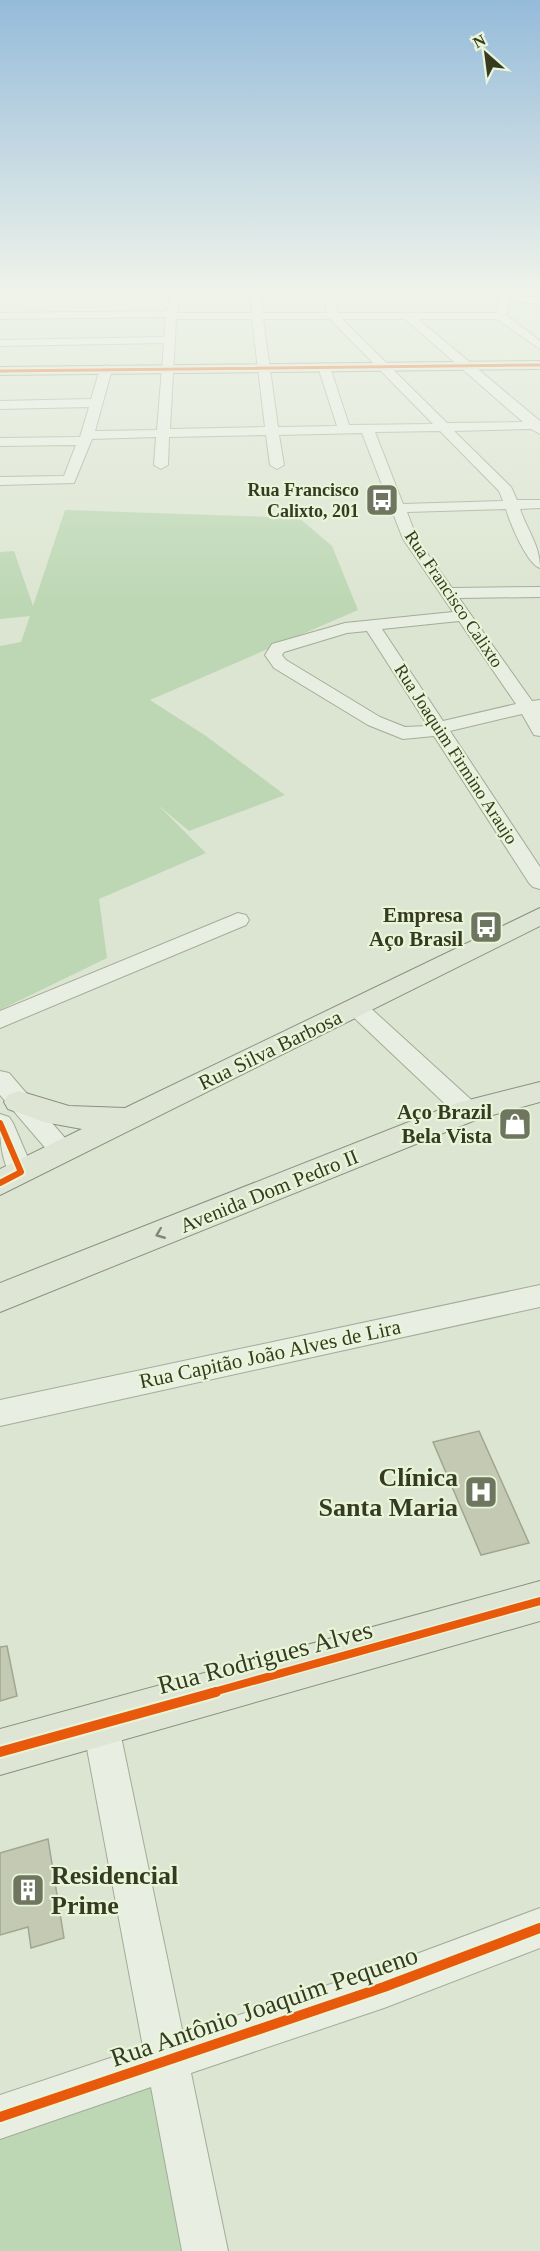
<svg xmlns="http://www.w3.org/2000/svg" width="540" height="2251" font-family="'Times New Roman',serif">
	<rect width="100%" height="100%" fill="#dce5d1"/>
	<g fill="#bdd7b4">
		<polygon points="65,510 299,518 332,546 358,610 150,700 206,736 285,795 189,831 158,805 206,853 99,899 107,958 0,1010 0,646 21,642 30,616 0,619 0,552 14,551 33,606"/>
		<polygon points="147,2053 181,2251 0,2251 0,2100"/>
	</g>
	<g fill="#c3c9b2" stroke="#a0a690" stroke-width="1.5">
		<polygon points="479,1431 529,1543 481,1555 433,1442"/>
		<polygon points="7,1646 17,1696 0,1701 0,1647"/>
		<polygon points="48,1839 64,1938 31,1948 28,1927 0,1935 0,1853"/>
	</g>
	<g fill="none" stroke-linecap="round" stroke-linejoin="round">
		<defs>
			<g id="minor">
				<path d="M 180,288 L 192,288 L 181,297 L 177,313 L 252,313 L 251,288 L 261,288 L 263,313 L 327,313 L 325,303 L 337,288 L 347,288 L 335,303 L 338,313 L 496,313 L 501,300 L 407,291 L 402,288 L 440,288 L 540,298 L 540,304 L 510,301 L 506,315 L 540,341 L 540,349 L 497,319 L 418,319 L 540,421 L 540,434 L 531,429 L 454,431 L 511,487 L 517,500 L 540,500 L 540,508 L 520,509 C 527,530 540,545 540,568 C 527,564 510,523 506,509 L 407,512 L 417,539 L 452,588 L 540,587 L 540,597 L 459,598 L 532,701 L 540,700 L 540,736 L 534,735 L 522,714 L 450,731 L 540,867 L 540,889 L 533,887 L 529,883 L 434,736 L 403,739 L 368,725 L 274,668 L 265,655 L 272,644 L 345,623 L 453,612 L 403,539 L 362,433 L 279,435 L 284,465 L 277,469 L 270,465 L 266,435 L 169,437 L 168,465 L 161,469 L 154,465 L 156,437 L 92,439 L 74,483 L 0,485 L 0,477 L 64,476 L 76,445 L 0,446 L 0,438 L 80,437 L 89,407 L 0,409 L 0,401 L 91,399 L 100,369 L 106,365 L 112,369 L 95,431 L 157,430 L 164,343 L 0,346 L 0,340 L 164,337 L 166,317 L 0,319 L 0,313 L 167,311 L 171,296 L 0,299 L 0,293 ZM 176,319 L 252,319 L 265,427 L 170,429 ZM 263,319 L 330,319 L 433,424 L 349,425 L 330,367 L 324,363 L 318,367 L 337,426 L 278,427 ZM 342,319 L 405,319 L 523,422 L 447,423 ZM 440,431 L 499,491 L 503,501 L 403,504 L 375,432 ZM 459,621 L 516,704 L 443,721 L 382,629 ZM 367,631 L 428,726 L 405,727 L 380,717 L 286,660 L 282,655 L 284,652 L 347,633 Z"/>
				<polygon points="238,913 246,915 249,920 246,925 0,1028 0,1011"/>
				<polygon points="357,1001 365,1003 477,1105 481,1111 477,1117 468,1120 459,1117 349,1013 345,1008 349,1003"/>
				<polygon points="0,1071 9,1073 71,1145 75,1151 71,1157 62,1160 53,1157 0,1095"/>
				<path d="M 0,1114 L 9,1117 L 13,1123 L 34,1172 L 30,1179 L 21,1181 L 12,1179 C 0,1157 0,1138 0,1114 Z"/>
				<polygon points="540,1285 540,1307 0,1426 0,1400"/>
				<polygon points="100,1704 113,1709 118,1722 183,2034 384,1966 540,1908 540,1948 384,2008 191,2073 228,2251 182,2251 151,2087 0,2139 0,2095 143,2047 82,1722 87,1709"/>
			</g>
			<g id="major">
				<polygon points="540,361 540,369 0,375 0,367"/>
				<polygon points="540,908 540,926 0,1195 0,1169 82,1129 44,1122 8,1109 4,1102 8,1095 19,1091 69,1106 125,1108"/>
				<polygon points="540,1082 540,1102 478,1119 0,1312 0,1283 457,1103"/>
				<polygon points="540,1581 540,1621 0,1775 0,1729"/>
			</g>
		</defs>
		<use href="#minor" stroke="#a4ab99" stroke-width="2"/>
		<use href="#major" stroke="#8b9080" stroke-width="2"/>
		<use href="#minor" fill="#e9eee2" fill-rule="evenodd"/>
		<use href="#major" fill="#dee5d4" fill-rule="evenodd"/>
		<defs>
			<polyline id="cycleway-far3" points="0,371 540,365"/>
			<polyline id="cycleway-far2" points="0,1123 21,1172 0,1183"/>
			<polyline id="cycleway-far1" points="210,1693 540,1601"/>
			<g id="cycleway">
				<polyline points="0,1752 216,1692"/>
				<polyline points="0,2117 384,1987 540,1928"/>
			</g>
		</defs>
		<use href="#cycleway-far3" stroke="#e8f5d8" stroke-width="4.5"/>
		<use href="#cycleway-far2" stroke="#e8f5d8" stroke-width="10"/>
		<use href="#cycleway-far1" stroke="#e8f5d8" stroke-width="11"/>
		<use href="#cycleway" stroke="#e8f5d8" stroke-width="14"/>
		<use href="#cycleway-far3" stroke="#e8590c" stroke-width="3"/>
		<use href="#cycleway-far2" stroke="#e8590c" stroke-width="6"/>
		<use href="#cycleway-far1" stroke="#e8590c" stroke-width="8"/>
		<use href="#cycleway" stroke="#e8590c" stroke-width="10"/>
	</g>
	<defs><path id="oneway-chevron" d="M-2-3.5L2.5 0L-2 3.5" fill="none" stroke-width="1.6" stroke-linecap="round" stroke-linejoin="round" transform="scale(1.5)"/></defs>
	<use stroke="#818772" href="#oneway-chevron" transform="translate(160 1234) rotate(158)"/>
	<linearGradient id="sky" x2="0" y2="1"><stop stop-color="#95bbda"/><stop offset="0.48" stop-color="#eff3ea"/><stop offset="1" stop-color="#eff3ea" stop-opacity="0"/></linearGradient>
	<rect width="540" height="603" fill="url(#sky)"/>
	<defs>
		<symbol id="bus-square" viewBox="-11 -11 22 22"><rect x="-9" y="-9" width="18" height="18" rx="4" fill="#6f765f" stroke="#e8f5d8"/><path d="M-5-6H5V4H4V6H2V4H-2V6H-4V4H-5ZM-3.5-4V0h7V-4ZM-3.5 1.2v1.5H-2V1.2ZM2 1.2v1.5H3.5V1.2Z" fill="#fff"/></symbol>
		<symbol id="shop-square" viewBox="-11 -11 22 22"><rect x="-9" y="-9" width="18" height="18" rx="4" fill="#6f765f" stroke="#e8f5d8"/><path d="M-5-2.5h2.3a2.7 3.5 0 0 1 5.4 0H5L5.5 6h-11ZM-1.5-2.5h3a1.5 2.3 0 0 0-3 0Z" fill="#fff"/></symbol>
		<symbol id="hospital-square" viewBox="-11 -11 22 22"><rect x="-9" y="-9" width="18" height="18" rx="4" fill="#6f765f" stroke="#e8f5d8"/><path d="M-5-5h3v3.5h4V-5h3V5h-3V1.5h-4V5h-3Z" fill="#fff"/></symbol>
		<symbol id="building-square" viewBox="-11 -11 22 22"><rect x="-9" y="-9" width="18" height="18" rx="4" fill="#6f765f" stroke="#e8f5d8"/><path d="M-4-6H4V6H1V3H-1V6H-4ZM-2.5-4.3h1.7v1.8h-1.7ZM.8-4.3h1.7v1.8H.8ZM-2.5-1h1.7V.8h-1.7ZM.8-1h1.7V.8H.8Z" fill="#fff"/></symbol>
	</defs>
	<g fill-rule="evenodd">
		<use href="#bus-square" x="363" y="481" width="38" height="38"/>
		<use href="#bus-square" x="467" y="908" width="38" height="38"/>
		<use href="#shop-square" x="496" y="1105" width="38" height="38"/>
		<use href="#hospital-square" x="462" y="1473" width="38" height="38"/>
		<use href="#building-square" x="9" y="1871" width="38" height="38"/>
	</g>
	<g text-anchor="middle" stroke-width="4.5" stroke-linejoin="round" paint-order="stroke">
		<g font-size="18" font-weight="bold" fill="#353a21" stroke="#e8f5d8" text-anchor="end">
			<text x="359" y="496">Rua Francisco<tspan x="359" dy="21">Calixto, 201</tspan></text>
		</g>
		<g font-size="18" fill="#353a21" stroke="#e8f5d8">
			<text transform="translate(454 599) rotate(56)" y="6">Rua Francisco Calixto</text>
			<text transform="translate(456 754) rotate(57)" y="6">Rua Joaquim Firmino Araujo</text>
		</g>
		<g font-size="21" font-weight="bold" fill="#353a21" stroke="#e8f5d8" text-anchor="end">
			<text x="463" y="922">Empresa<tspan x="463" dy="24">Aço Brasil</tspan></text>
			<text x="492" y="1119">Aço Brazil<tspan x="492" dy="24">Bela Vista</tspan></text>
		</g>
		<g font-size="21" fill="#353a21" stroke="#e8f5d8">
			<text transform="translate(270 1050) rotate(-26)" y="7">Rua Silva Barbosa</text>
			<text transform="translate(269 1191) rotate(-22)" y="7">Avenida Dom Pedro II</text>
			<text transform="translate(270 1354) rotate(-12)" y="7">Rua Capitão João Alves de Lira</text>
		</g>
		<g font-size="26" font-weight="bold" fill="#353a21" stroke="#e8f5d8" text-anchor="end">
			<text x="458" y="1486">Clínica<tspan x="458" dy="30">Santa Maria</tspan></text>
			<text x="51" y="1884" text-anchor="start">Residencial<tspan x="51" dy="30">Prime</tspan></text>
		</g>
		<g font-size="26" fill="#353a21" stroke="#e8f5d8">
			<text transform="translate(265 1657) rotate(-15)" y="9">Rua Rodrigues Alves</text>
			<text transform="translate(264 2006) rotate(-19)" y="9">Rua Antônio Joaquim Pequeno</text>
		</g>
	</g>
	<g transform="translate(486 54) rotate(332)" stroke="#e8f5d8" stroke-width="4.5" paint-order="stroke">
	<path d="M0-4.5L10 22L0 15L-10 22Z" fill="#353a21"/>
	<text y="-9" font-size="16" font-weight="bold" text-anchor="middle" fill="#353a21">N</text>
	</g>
</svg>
